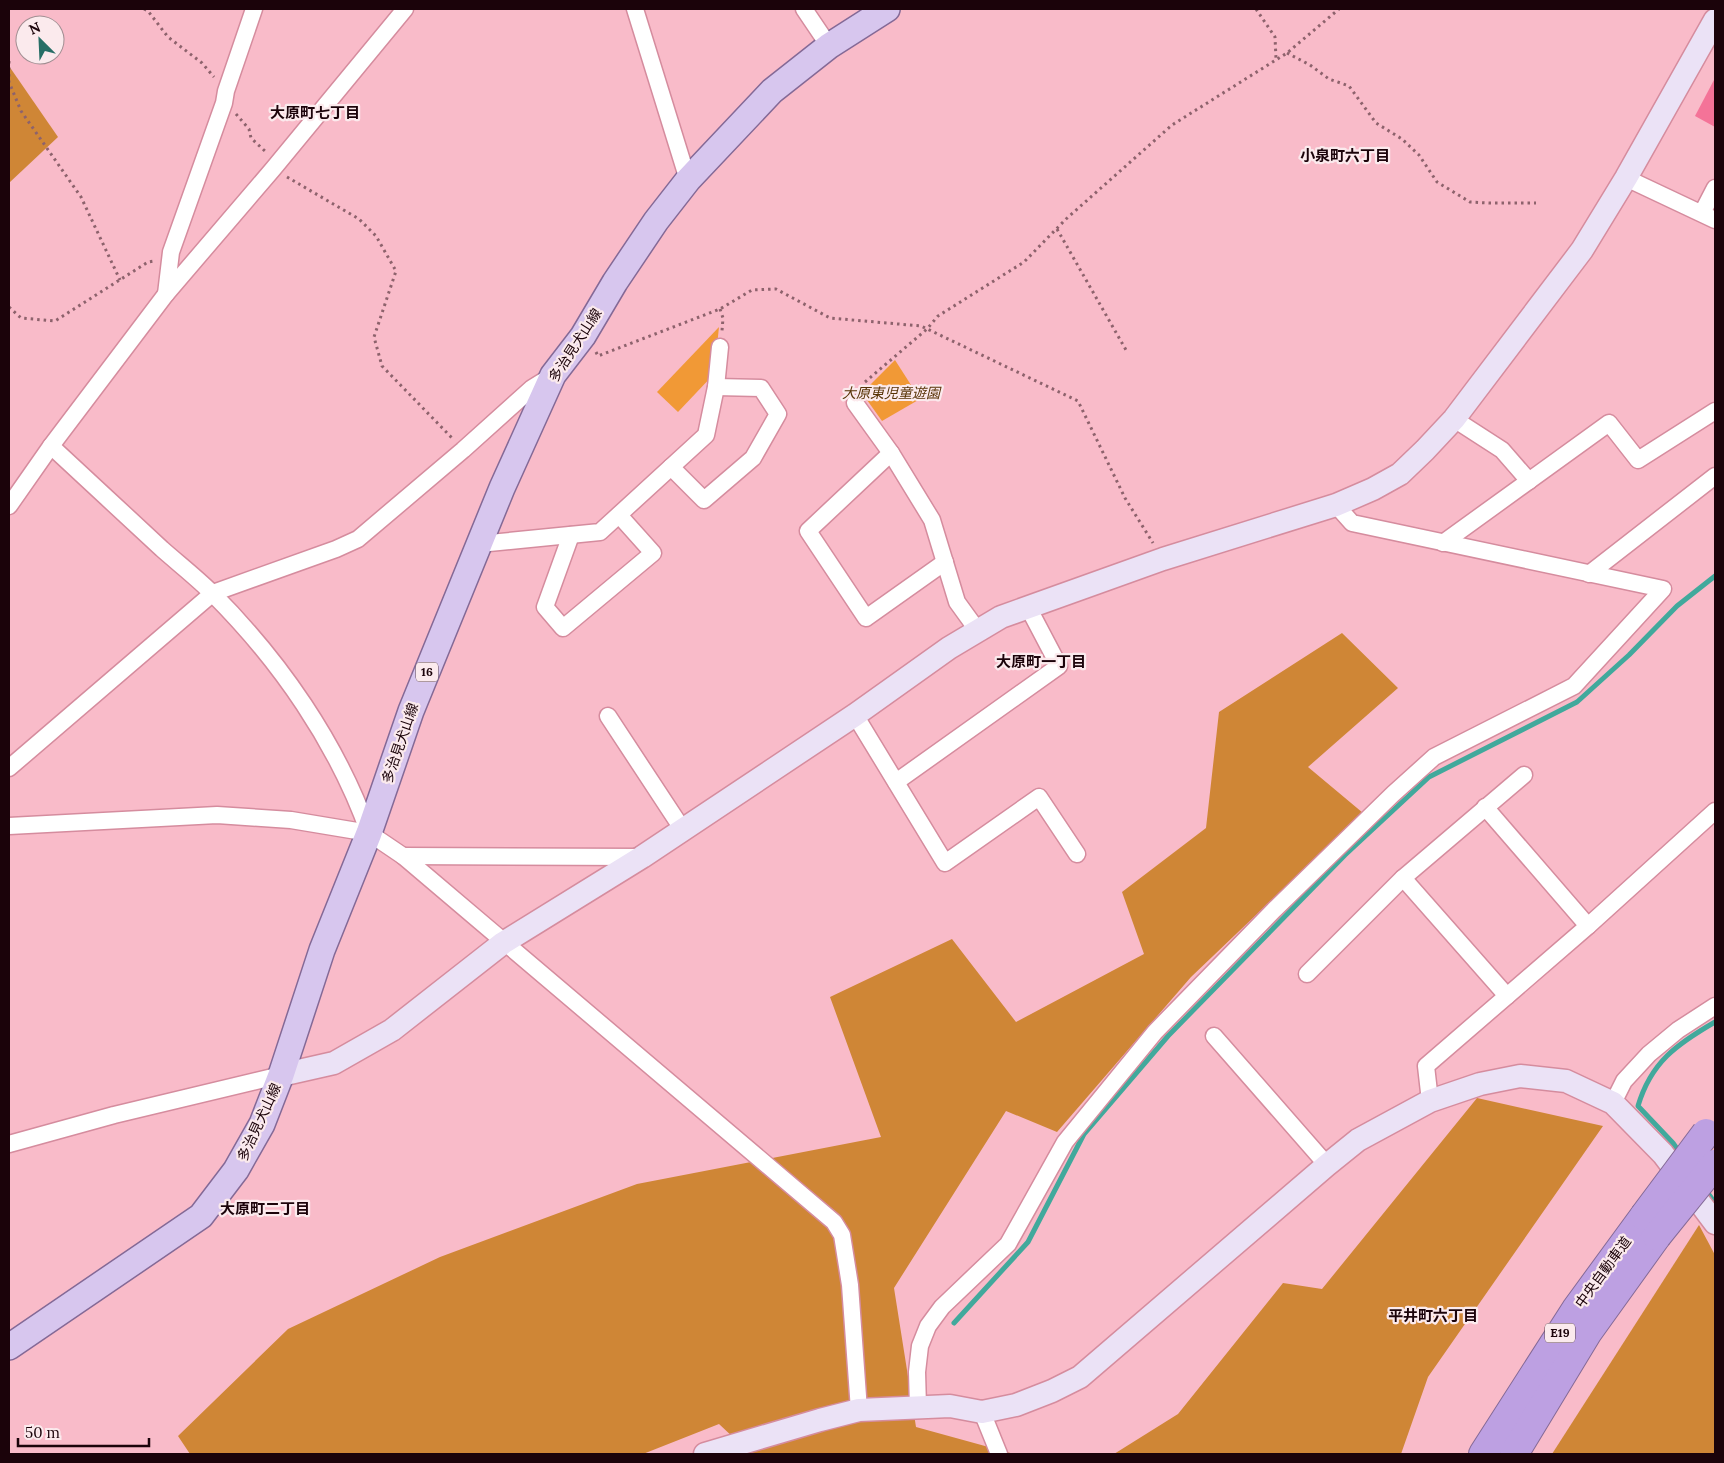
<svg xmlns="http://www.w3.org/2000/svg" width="1724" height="1463" font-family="Lora,'Noto Sans JP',serif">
	<rect width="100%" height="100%" fill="#f9bbc9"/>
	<g fill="#f19936">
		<polygon points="719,327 714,374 678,412 657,392"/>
		<polygon points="895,360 920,399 882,421 862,393"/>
	</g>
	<g fill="#cf8636">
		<polygon points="9,66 58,137 9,183"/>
		<polygon points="1342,633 1398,688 1308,767 1363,813 1191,977 1057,1132 1006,1111 894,1288 916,1427 1014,1454 751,1454 719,1424 643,1454 190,1454 178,1436 288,1329 440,1257 637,1184 881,1137 830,997 952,939 1016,1022 1144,954 1122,892 1206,828 1219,712"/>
		<polygon points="1477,1098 1603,1126 1428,1377 1401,1454 1114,1454 1178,1414 1283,1283 1322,1289"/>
		<polygon points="1699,1225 1715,1255 1715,1454 1552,1454"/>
	</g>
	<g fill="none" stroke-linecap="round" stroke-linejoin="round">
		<g stroke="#41a99c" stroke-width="5">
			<path d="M 1680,1153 L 1673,1143 L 1638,1106 C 1651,1062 1677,1044 1715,1022"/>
			<polyline points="1705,1189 1715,1203"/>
			<polyline points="954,1323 1028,1242 1084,1134 1168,1036 1345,855 1429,777 1577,702 1629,655 1677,606 1715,576"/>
		</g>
	</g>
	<polygon fill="#f47398" points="1715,78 1715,127 1695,116"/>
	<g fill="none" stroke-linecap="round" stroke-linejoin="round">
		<defs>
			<g id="street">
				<polyline points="635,9 688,180"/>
				<polyline points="804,9 829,46"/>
				<polyline points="1626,178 1715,220"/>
				<polyline points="1702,213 1715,188"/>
				<polyline points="166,294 171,252 224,103 226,91 254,9"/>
				<polyline points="855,403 891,453 932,520 957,602 978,631"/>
				<polyline points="1454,419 1502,450 1529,481"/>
				<path d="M 51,446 C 88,480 125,515 162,549 C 179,564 197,578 213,594 C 280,661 337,743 369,833"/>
				<polyline points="891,453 808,531 866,618 945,562"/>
				<polyline points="671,467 704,500 753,458 778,414 761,388 716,387"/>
				<polyline points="9,506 51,446 166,294 273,169 405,9"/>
				<polyline points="571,535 545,607 563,628 653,553 619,515"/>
				<polyline points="1443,543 1609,423 1638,460 1715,411"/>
				<polyline points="479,544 600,532 706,435 716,387 720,347"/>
				<polyline points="1589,574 1715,476"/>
				<polyline points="855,715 945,863 1039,797 1077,854"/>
				<polyline points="608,716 683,830"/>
				<polyline points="9,768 213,593 336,549 358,539 463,450 532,388 553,375"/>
				<polyline points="896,782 1059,666 1028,607"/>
				<polyline points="1485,807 1588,926"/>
				<polyline points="9,826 217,815 291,820 369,833 403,856 834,1222 842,1235 850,1285 859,1410"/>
				<polyline points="403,856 641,857"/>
				<polyline points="1403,878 1507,996"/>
				<polyline points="1307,974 1403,878 1524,775"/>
				<polyline points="1214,1036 1327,1165"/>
				<polyline points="1430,1101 1426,1066 1588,926 1715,811"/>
				<polyline points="1613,1103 1624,1081 1649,1054 1678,1030 1715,1006"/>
				<polyline points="9,1144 114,1115 281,1075"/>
				<polyline points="918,1407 917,1372 920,1346 928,1326 942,1307 1008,1244 1065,1142 1155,1032 1274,910 1393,794 1434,757 1574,686 1663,589 1352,523 1336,505"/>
				<polyline points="982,1412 999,1454"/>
			</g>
			<g id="secondary">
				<polyline points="281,1075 334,1063 392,1030 503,943 642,857 855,715 949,648 1001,617 1163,559 1336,505 1373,489 1400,474 1425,450 1454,419 1582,250 1626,178 1715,20"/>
				<polyline points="705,1454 820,1420 859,1410 950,1406 982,1412 1016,1405 1052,1391 1080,1377 1327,1165 1358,1140 1430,1101 1480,1084 1520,1076 1566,1081 1613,1103 1663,1154 1715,1223"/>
			</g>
			<polyline id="primary" points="9,1347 201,1216 236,1170 262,1124 281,1075 322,950 369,833 411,711 502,488 553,375 583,336 615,282 656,221 688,180 772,91 829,46 887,9"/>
			<g id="highway">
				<polyline points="1483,1454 1576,1309 1644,1216"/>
				<polyline points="1514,1454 1588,1332 1657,1236"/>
			</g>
		</defs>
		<use href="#street" stroke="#d58c9e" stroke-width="19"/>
		<use href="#secondary" stroke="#d58c9e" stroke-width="25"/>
		<use href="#primary" stroke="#846996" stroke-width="28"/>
		<use href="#highway" stroke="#846996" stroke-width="30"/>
		<g stroke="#8d626c" stroke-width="3" stroke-dasharray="2.5 4" stroke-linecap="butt">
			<polyline points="144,9 148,11 168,37 202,63 214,77"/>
			<polyline points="1256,9 1275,37 1276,59"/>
			<polyline points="1287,53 1310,65 1329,79 1349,86 1376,123 1402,139 1419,155 1437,182 1470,202 1489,203 1536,203"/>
			<polyline points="9,61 9,82 21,111 81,197 120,280"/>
			<polyline points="236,114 249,129 251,138 267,153"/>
			<polyline points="287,177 359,219 376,236 396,271 374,337 382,366 452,438"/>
			<polyline points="1057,229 1126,350"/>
			<polyline points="9,307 21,318 55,321 148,262 154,261"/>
			<polyline points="720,309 723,318 722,331"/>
			<polyline points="596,352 598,356 720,309 752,290 776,289 830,318 921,326 1078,401 1125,498 1153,543"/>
			<polyline points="865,382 927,329 938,316 1024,262 1066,219 1172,125 1287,53 1339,9"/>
		</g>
		<use href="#street" stroke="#fff" stroke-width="16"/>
		<use href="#secondary" stroke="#ebe2f6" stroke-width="22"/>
		<use href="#primary" stroke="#d7c6ee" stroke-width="25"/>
		<use href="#highway" stroke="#bda0e2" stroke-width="28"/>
		<defs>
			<g id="highway-bridge">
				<polyline points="1644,1216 1706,1133"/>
				<polyline points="1657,1236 1715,1164"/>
			</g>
		</defs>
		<use href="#highway-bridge" stroke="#846996" stroke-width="30" stroke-linecap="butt"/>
		<use href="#highway-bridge" stroke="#bda0e2" stroke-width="28"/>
	</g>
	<g text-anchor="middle" stroke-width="4.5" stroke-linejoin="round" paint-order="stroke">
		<g fill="#fbeaed" stroke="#5e484e" stroke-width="1">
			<rect x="416" y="662.5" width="22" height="19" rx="4"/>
			<rect x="1545" y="1323.5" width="30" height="19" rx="4"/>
		</g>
		<g font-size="12" font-weight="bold" fill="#1b030a">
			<text x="427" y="676">16</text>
			<text x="1560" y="1337">E19</text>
		</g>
		<g font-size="14" fill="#1b030a" stroke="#fbeaed">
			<text transform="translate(575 345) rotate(-57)" y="5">多治見犬山線</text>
			<text transform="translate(400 743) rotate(-71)" y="5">多治見犬山線</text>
			<text transform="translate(259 1122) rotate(-65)" y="5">多治見犬山線</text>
			<text transform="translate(1603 1272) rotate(-54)" y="5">中央自動車道</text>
		</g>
		<g font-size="14" font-style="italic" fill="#573205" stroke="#fbeaed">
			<text x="891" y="398">大原東児童遊園</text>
		</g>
		<g font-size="15" font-weight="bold" fill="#1b030a" stroke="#fbeaed">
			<text x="315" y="118">大原町七丁目</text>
			<text x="1345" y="161">小泉町六丁目</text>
			<text x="1041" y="667">大原町一丁目</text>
			<text x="265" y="1214">大原町二丁目</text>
			<text x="1433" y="1321">平井町六丁目</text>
		</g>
	</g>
	<rect width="1724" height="1463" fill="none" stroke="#1b030a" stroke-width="20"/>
	<g transform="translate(40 40) rotate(336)"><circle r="24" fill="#fbeaed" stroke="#a18e92"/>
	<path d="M0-4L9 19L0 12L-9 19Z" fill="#266e66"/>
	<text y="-8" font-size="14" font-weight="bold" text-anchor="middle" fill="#1b030a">N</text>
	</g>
	<path d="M18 1438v8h131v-8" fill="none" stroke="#1b030a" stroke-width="2.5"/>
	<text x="25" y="1438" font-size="15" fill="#1b030a" stroke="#fbeaed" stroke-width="4" paint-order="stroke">50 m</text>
</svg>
